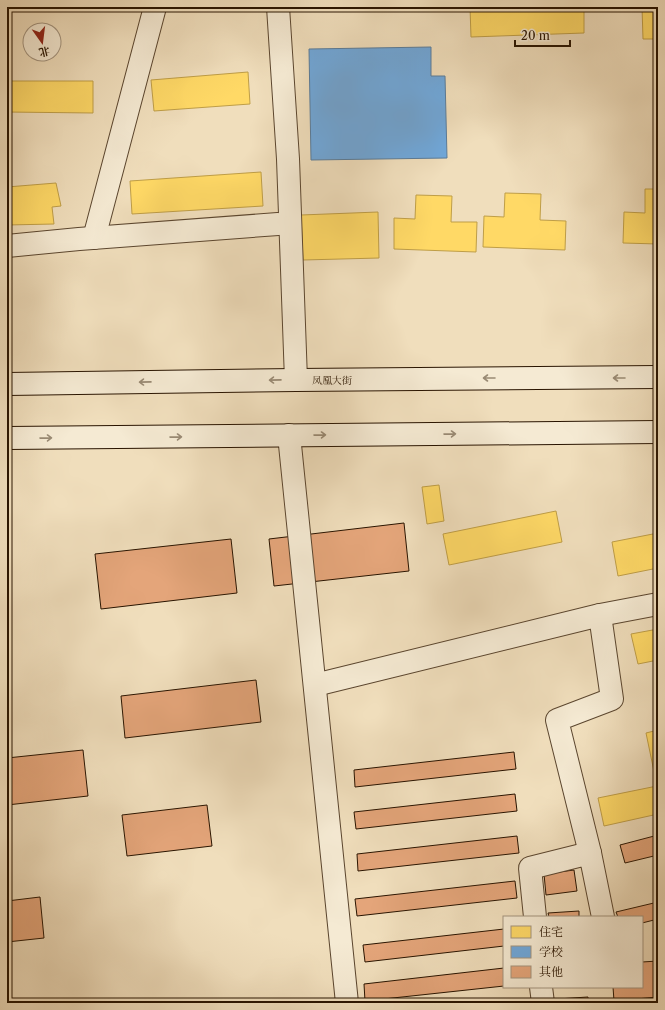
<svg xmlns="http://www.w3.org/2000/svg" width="665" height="1010" font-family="'Libre Caslon Text','Noto Serif SC',serif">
	<rect width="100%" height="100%" fill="#f0debc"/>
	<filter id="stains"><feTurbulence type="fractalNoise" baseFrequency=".005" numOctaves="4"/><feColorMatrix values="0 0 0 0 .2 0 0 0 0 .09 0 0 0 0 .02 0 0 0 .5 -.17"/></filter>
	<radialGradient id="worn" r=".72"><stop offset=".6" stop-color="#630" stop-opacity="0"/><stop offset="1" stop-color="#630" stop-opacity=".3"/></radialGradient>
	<g fill="#ffd966" stroke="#bf9e47">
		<polygon points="470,7 584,7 584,33 471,37"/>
		<polygon points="642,7 658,7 658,39 643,39"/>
		<polygon points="248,72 250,104 154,111 151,80"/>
		<polygon points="7,81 93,81 93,113 7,112"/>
		<polygon points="261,172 263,206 132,214 130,181"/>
		<polygon points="56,183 61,206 52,207 54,224 7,225 7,187"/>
		<polygon points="645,189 658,189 658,244 623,243 624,212 645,213"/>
		<polygon points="505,193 541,194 540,220 566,221 565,250 483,247 484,216 504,217"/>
		<polygon points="416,195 452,196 451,222 477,222 476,252 394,249 394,218 415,219"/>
		<polygon points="378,212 379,258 303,260 301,215"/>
		<polygon points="439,485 444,521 427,524 422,487"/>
		<polygon points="556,511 562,542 449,565 443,534"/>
		<polygon points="658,533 658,568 618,576 612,542"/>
		<polygon points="658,629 658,660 638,664 631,634"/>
		<polygon points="658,730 658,814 604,826 598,798 657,786 646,733"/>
	</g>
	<polygon fill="#6fa8dc" stroke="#5a7c9a" points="431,47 431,76 445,76 447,158 311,160 309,49"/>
	<g fill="#e4a57a" stroke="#291400">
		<polygon points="404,523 409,571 274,586 269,539"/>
		<polygon points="231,539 237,593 101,609 95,554"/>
		<polygon points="256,680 261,722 125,738 121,696"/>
		<polygon points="83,750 88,796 7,805 7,758"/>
		<polygon points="514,752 516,769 355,787 354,770"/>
		<polygon points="515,794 517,811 356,829 354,812"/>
		<polygon points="207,805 212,846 127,856 122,815"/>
		<polygon points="658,835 658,855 625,863 620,845"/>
		<polygon points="517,836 519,853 358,871 357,854"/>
		<polygon points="574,870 577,891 546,895 544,874"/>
		<polygon points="515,881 517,898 357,916 355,899"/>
		<polygon points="40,897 44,938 7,942 7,901"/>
		<polygon points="658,902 658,919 642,923 642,917 618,917 616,912"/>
		<polygon points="579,911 579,917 549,917 548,913"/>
		<polygon points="504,929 504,946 365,962 363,945"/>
		<polygon points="658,961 658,997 614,1001 613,987 642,987 642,962"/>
		<polygon points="504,968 504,986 365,1001 364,984"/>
		<polygon points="588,997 588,1003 557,1003 557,999"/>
	</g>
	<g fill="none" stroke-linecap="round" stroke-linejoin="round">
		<defs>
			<g id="street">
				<polyline points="278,7 288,159 296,380"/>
				<polyline points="94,238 155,7"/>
				<polyline points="7,246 79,239 278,224"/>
				<polyline points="289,435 347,1003"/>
				<polyline points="600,615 658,604"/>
				<polyline points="315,685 600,615 612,699 557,720 590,853"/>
				<polyline points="535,917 530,868 590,853 603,917"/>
				<polyline points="541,987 543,1003"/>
			</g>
			<g id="secondary">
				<polyline points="7,384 296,380 658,377"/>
				<polyline points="7,438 658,432"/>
			</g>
		</defs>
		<use href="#street" stroke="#5b462f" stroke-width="24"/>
		<use href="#secondary" stroke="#291400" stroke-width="24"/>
		<use href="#street" stroke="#f5ead3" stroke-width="22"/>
		<use href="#secondary" stroke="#f5ead3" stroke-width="22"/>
	</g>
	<defs><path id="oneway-shaft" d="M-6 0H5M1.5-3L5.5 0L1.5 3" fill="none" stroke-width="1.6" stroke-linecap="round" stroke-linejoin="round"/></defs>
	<g stroke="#998a74">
		<use href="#oneway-shaft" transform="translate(489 378) rotate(180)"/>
		<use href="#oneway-shaft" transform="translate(619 378) rotate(180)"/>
		<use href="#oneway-shaft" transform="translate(275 380) rotate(179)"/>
		<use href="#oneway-shaft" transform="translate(145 382) rotate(179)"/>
		<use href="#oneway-shaft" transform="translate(450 434) rotate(-1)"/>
		<use href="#oneway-shaft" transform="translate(320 435) rotate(-1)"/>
		<use href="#oneway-shaft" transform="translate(176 437) rotate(-1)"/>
		<use href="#oneway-shaft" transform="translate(46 438) rotate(-1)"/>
	</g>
	<g text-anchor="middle" stroke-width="4" stroke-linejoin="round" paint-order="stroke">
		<g font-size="10" fill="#291400" stroke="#f5ead3">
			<text x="332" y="384">凤凰大街</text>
		</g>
	</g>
	<rect width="665" height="1010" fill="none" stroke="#f0debc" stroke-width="24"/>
	<rect x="8" y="8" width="649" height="994" fill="none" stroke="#291400" stroke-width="2"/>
	<rect x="12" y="12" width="641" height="986" fill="none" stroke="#291400"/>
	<rect x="503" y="916" width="140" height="72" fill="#f5ead3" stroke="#a3947f"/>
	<rect x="511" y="926" width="20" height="12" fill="#ffd966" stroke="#a3947f"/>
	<text x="539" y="936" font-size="12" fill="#291400">住宅</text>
	<rect x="511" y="946" width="20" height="12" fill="#6fa8dc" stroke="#a3947f"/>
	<text x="539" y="956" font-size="12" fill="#291400">学校</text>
	<rect x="511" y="966" width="20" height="12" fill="#e4a57a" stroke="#a3947f"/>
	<text x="539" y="976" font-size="12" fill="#291400">其他</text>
	<g transform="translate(42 42) rotate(166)"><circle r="19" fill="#f5ead3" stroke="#a3947f"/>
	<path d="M0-3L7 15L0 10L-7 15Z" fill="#8f2418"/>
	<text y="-6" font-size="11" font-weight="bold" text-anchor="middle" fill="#291400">北</text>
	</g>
	<path d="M515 40v6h55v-6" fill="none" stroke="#291400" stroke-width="2"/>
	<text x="521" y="40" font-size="12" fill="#291400" stroke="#f5ead3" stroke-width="3" paint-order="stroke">20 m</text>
	<rect width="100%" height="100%" filter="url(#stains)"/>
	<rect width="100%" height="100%" fill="url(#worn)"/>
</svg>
